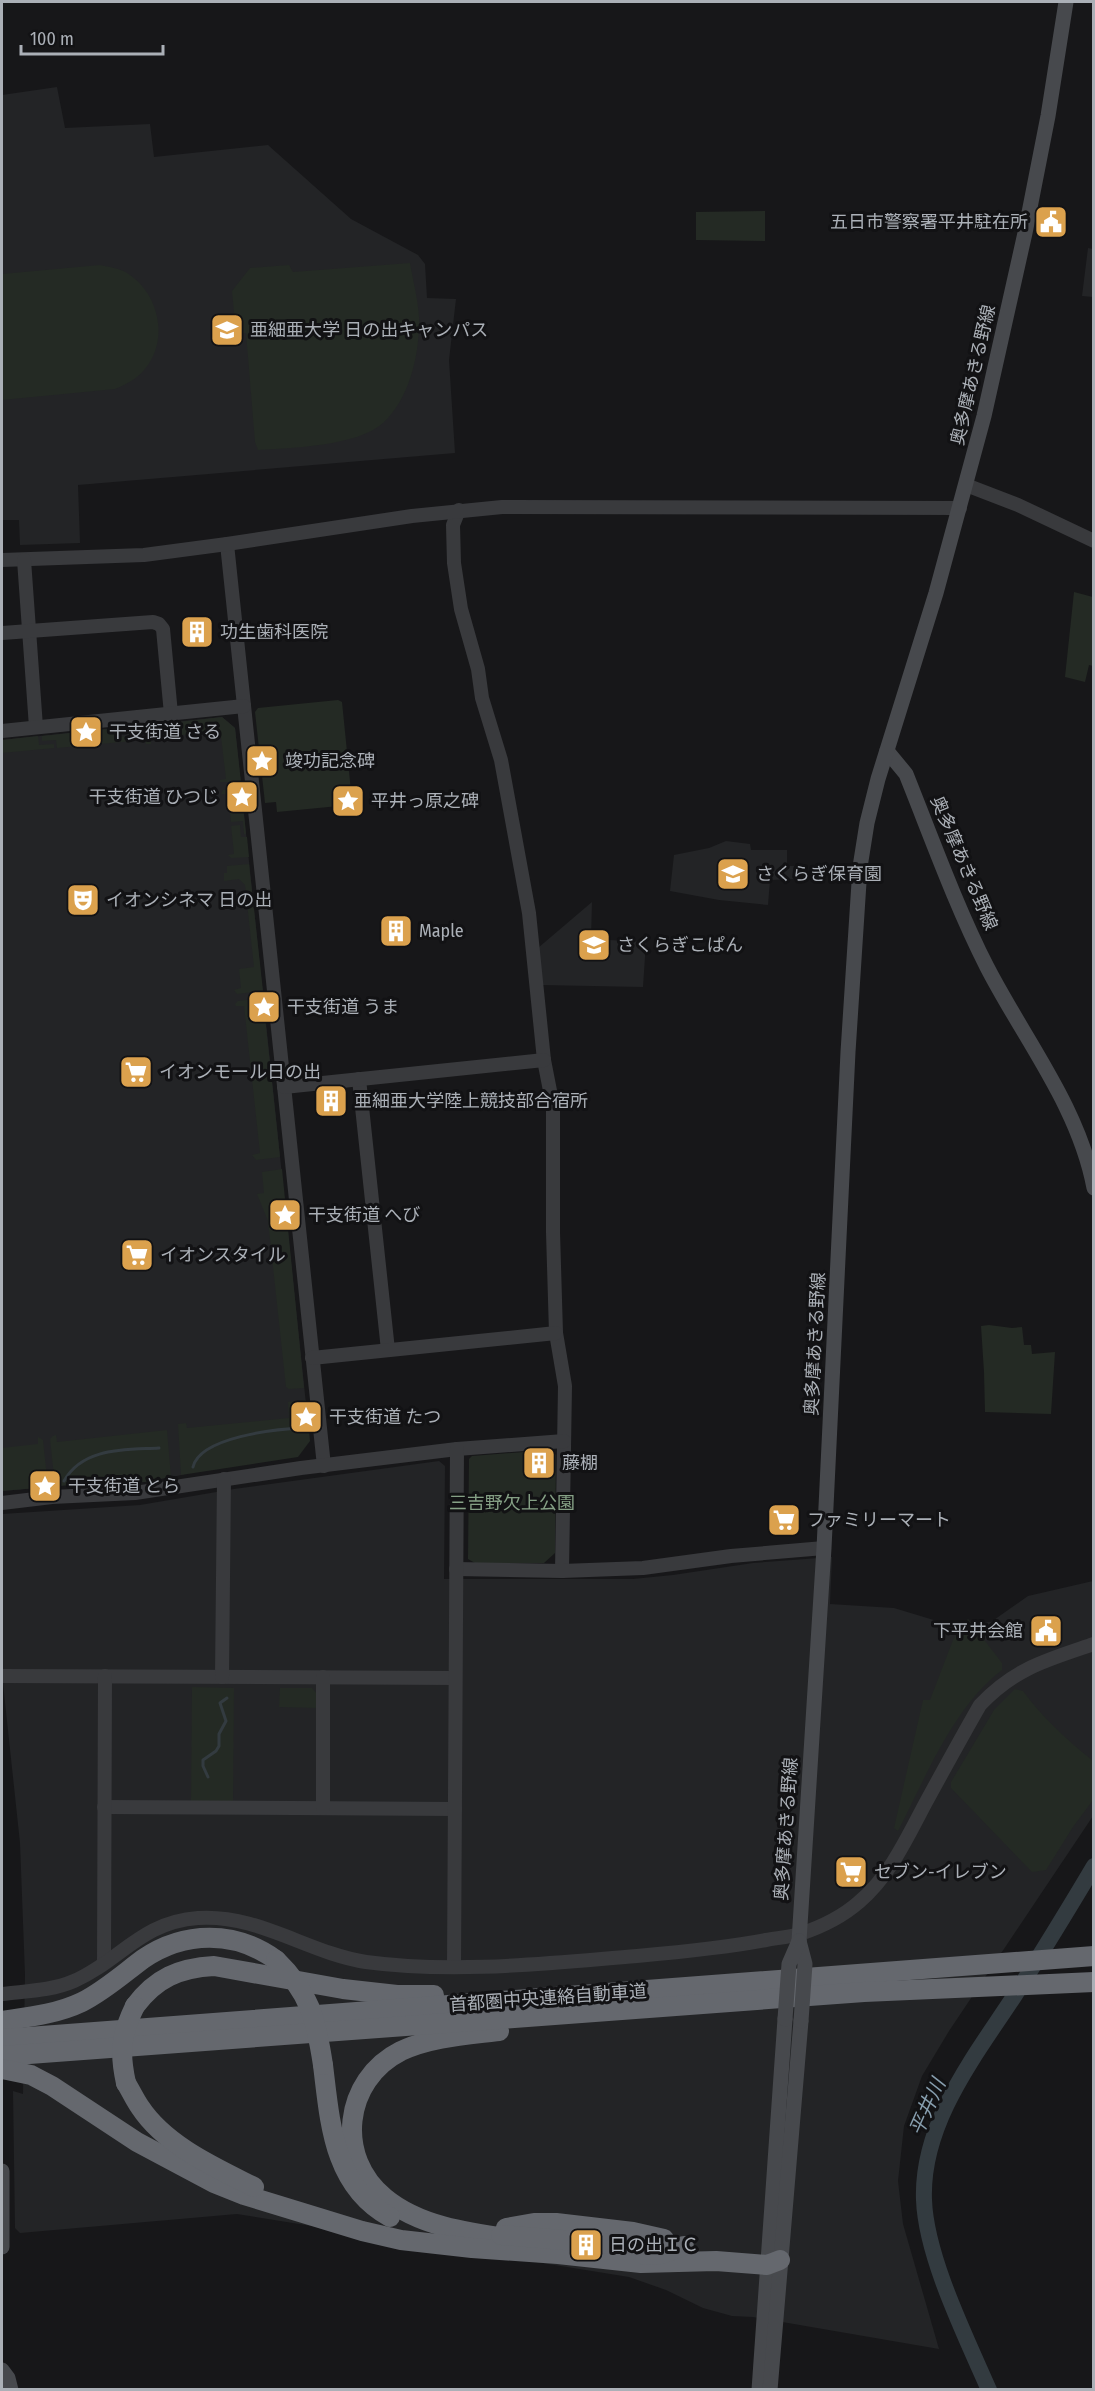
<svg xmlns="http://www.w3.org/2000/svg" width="1095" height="2391" font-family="'Fira Sans Condensed','Noto Sans JP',sans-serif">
	<rect width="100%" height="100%" fill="#171719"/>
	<g fill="#232426">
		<polygon points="57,87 65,128 150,124 154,157 268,145 351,219 418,255 425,264 427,298 456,299 449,360 455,453 78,485 80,543 20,545 19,520 2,520 2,95"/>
		<polygon points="1088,248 1093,249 1093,297 1082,296"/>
		<polygon points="222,717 235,728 308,1423 189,1473 169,1478 165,1438 61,1486 2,1491 2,740"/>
		<polygon points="726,841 750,844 751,850 787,850 787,866 794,866 795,879 770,880 768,905 719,900 670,891 674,855 709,848"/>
		<polygon points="592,902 591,939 646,942 643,987 541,985 538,948"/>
		<polygon points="439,1461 445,1466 444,1579 633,1579 673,1575 753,1563 832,1557 830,1604 894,1608 947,1624 991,1622 1028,1596 1093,1581 1093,1816 949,2031 922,2076 904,2126 898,2181 903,2224 939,2349 753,2317 732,2316 703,2308 666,2290 629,2277 237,2214 20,2233 15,2228 13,2091 23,2094 25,1975 20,1843 2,1674 2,1514 140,1505 234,1489"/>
	</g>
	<g fill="#242a24">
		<polygon points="765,211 765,241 696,240 696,212"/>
		<path d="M 410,263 C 413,281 418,299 419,317 C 420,353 410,398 383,423 C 358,446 291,448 258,450 L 255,442 L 246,333 L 236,333 L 232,291 L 250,268 L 289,265 L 293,272 Z"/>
		<path d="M 100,265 C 109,267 119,268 127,273 C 155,290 168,331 151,360 C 143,375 130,383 115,389 L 2,400 L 2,274 Z"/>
		<polygon points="1074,592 1093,597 1093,666 1089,665 1085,682 1065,677"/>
		<polygon points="338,700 342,702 352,801 349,805 277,812 276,802 265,803 255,712 258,708"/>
		<polygon points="222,717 235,728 241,782 220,782 220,780 226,779 221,737 214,737 214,732 151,738 151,744 146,744 144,726"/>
		<polygon points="117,728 118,737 131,736 132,741 57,748 56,740 42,741 42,736"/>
		<polygon points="38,736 39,745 54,744 54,748 2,753 2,740"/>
		<polygon points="241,788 246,834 244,834 243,821 231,822 228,794 221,794 223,790"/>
		<polygon points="240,825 241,837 247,837 249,857 231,858 228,855 234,854 231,826"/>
		<polygon points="249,864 263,991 237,994 234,990 241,988 239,969 254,967 245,885 239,879 224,881 224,873 227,873 227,866"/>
		<polygon points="263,998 280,1157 256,1160 252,1155 260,1153 244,1006 236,1006 235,1004 238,1001"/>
		<polygon points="282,1169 304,1388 289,1389 286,1387 268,1221 257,1194 264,1193 262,1172"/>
		<polygon points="989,1325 1012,1328 1022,1327 1024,1345 1031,1345 1032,1354 1055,1352 1051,1414 985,1412 984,1372 981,1326"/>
		<polygon points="306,1400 310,1441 298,1457 181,1475 178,1424 186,1423 187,1428 289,1418 288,1402"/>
		<polygon points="167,1430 171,1477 145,1482 55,1486 50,1439 53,1436 56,1435 57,1442"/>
		<polygon points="38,1437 43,1440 48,1487 2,1491 2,1448 38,1444"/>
		<polygon points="551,1450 556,1455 555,1553 544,1563 475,1563 468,1559 469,1459 472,1456"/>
		<path d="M 968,1619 L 1002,1663 L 1002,1670 C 953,1707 926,1777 898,1831 L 894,1828 L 923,1700 L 930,1700 L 953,1640 Z"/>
		<polygon points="192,1687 234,1688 233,1802 191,1802"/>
		<polygon points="280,1688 312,1688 317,1694 317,1708 279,1707"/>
		<path d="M 1015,1689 L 1023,1691 C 1043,1718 1067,1740 1093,1761 L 1093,1800 L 1073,1827 L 1046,1870 L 1032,1872 L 951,1788 L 951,1782 L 994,1710 Z"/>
	</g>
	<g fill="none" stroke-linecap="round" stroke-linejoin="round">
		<g stroke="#333b40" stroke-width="3">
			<path d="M 193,1467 C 200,1437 276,1429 303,1428"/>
			<path d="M 64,1481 C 83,1447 125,1450 159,1448"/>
			<polyline points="208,1777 203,1766 203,1760 216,1751 219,1746 219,1734 226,1721 220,1703 227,1698"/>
		</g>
		<path stroke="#333b40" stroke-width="16" d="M 989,2390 C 966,2337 926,2257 924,2200 C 921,2123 975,2056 1015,1995 C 1042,1952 1068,1910 1094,1866"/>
		<g stroke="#393a3d" stroke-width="14">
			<polyline points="966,485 1018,505 1094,541"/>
			<polyline points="459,510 453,525 454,563 461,609 478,669 482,698 501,760 529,913 544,1060 553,1106 553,1232 556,1333 565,1386 562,1571"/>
			<polyline points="227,544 324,1466"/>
			<polyline points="2,560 144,555 227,544 412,516 502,507 960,508"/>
			<polyline points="24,560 36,727"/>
			<polyline points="2,633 153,622 159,624 163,629 171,714"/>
			<polyline points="2,731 244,706"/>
			<polyline points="359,1079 388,1350"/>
			<polyline points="284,1087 544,1060"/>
			<polyline points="312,1358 556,1333"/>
			<polyline points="2,1503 52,1497 135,1493 301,1468 457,1449 564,1441"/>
			<polyline points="456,1569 562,1571 643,1568 731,1556 824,1548"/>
			<polyline points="2,1676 455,1678"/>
			<polyline points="222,1677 224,1479"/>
			<polyline points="104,1807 455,1809"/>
			<polyline points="323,1808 323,1677"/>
			<polyline points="104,1962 105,1676"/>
			<polyline points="454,1966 457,1449"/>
			<path d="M 2,1994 C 25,1991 51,1991 74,1981 C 120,1961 141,1922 198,1918 C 259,1914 308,1953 366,1962 C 455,1974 549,1963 637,1956 C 681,1952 724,1948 766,1940 C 777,1938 789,1937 800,1934 C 821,1927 842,1917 859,1902 C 889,1877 907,1838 925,1804 C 943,1771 961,1738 980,1705 C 1015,1668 1047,1660 1094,1644"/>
		</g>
		<g stroke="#47494d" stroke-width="15">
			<path d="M 887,751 L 906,774 C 932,839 956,906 987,967 C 1024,1039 1079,1107 1094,1188"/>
			<polyline points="799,1941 824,1548 848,1052 860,867 867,823 878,779 936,593 984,416 1025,233 1048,116 1066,2"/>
			<polyline points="2,2171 2,2247"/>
			<polyline points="2,2370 8,2378 11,2390"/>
			<polyline points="759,2390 785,2019"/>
			<polyline points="770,2390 801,2021"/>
		</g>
		<g stroke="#65686e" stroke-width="20">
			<path d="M 135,2006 C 156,1978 179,1968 214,1966 L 343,1989 L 397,1995 L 434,1995"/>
			<path d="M 2,2021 C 29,2017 57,2014 82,2002 C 104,1991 123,1974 143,1959 C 184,1931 235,1930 276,1960"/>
			<path d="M 499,2031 C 467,2035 431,2037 401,2051 C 343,2080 335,2158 385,2198 C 420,2227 471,2233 514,2239"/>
			<polyline points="2,2039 1094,1956"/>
			<polyline points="2,2056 864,1992 1094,1982"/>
			<path d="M 323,2065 C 330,2122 333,2186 390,2217"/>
			<polyline points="2,2069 31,2075 52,2086 137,2142 214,2183 244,2195 362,2231 401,2240 472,2248 558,2254 641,2263 716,2261 767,2265 780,2260"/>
			<path d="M 126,2083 C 131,2091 135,2100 140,2107 C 165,2145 214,2167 254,2187"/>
			<polyline points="506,2228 534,2223 556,2223 633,2232 664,2239"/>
			<polyline points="501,2235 660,2248"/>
			<polyline points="645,2255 661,2254 684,2246"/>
		</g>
		<g stroke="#47494d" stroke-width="15">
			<polyline points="799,1941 805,1964 801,2021"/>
			<polyline points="785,2019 789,1964 799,1941"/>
		</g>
		<g stroke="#65686e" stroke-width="20">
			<path d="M 276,1960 C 310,1993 316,2019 323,2065"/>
			<path d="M 126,2083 C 119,2051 121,2035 135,2006"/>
		</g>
	</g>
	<defs>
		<symbol id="civic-square" viewBox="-11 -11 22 22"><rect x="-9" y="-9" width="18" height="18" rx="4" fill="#dba14d" stroke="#121214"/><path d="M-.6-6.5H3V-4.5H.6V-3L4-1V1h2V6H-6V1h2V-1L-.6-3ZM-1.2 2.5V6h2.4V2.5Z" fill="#fff"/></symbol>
		<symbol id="university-square" viewBox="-11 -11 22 22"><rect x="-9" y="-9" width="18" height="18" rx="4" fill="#dba14d" stroke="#121214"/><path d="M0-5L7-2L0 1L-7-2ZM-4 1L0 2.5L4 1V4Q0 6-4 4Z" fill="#fff"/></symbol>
		<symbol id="building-square" viewBox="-11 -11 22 22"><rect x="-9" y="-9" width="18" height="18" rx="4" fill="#dba14d" stroke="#121214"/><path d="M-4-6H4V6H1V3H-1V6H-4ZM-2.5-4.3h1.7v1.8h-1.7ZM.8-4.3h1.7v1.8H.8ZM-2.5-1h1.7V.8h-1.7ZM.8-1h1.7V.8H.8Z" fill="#fff"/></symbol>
		<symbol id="sight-square" viewBox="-11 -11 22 22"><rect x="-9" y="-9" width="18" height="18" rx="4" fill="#dba14d" stroke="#121214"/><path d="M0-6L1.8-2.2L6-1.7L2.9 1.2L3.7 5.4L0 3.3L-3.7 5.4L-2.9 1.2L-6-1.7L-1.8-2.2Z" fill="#fff"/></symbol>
		<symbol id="school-square" viewBox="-11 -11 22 22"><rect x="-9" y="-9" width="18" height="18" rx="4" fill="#dba14d" stroke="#121214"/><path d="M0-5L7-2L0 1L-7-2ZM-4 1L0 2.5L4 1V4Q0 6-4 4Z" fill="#fff"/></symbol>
		<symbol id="theatre-square" viewBox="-11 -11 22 22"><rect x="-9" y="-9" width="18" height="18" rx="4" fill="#dba14d" stroke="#121214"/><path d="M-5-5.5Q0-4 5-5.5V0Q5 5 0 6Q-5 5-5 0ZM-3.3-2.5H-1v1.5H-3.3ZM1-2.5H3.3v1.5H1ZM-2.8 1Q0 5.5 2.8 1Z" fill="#fff"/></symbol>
		<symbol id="supermarket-square" viewBox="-11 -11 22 22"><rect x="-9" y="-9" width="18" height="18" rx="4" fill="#dba14d" stroke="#121214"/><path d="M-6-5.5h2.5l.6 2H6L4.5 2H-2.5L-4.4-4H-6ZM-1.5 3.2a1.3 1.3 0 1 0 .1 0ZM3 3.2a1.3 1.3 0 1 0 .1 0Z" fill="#fff"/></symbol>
	</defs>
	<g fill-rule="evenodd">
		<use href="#civic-square" x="1032" y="203" width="38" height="38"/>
		<use href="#university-square" x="208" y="311" width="38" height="38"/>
		<use href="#building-square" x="178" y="613" width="38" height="38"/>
		<use href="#sight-square" x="67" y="713" width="38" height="38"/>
		<use href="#sight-square" x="243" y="742" width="38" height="38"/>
		<use href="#sight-square" x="223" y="778" width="38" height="38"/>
		<use href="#sight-square" x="329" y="782" width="38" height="38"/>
		<use href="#school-square" x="714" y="855" width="38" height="38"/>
		<use href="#theatre-square" x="64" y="881" width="38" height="38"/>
		<use href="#building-square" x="377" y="912" width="38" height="38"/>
		<use href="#school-square" x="575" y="926" width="38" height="38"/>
		<use href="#sight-square" x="245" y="988" width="38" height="38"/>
		<use href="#supermarket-square" x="117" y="1053" width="38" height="38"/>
		<use href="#building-square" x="312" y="1082" width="38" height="38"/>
		<use href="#sight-square" x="266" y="1196" width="38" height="38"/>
		<use href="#supermarket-square" x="118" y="1236" width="38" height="38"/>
		<use href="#sight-square" x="287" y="1398" width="38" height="38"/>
		<use href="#building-square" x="520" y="1444" width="38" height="38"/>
		<use href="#sight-square" x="26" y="1467" width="38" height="38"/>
		<use href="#supermarket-square" x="765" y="1501" width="38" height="38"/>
		<use href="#civic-square" x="1027" y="1612" width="38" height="38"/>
		<use href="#supermarket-square" x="832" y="1853" width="38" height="38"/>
		<use href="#building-square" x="567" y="2226" width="38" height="38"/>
	</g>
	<g text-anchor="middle" stroke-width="6" stroke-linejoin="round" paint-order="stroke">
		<g font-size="18" fill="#abb0b7" stroke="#121214" text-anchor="start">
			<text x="1028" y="228" text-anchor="end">五日市警察署平井駐在所</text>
			<text x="250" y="336">亜細亜大学 日の出キャンパス</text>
			<text x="220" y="638">功生歯科医院</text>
			<text x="109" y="738">干支街道 さる</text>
			<text x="285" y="767">竣功記念碑</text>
			<text x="219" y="803" text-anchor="end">干支街道 ひつじ</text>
			<text x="371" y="807">平井っ原之碑</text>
			<text x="756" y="880">さくらぎ保育園</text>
			<text x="106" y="906">イオンシネマ 日の出</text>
			<text x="419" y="937">Maple</text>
			<text x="617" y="951">さくらぎこぱん</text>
			<text x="287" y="1013">干支街道 うま</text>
			<text x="159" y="1078">イオンモール日の出</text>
			<text x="354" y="1107">亜細亜大学陸上競技部合宿所</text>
			<text x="308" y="1221">干支街道 へび</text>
			<text x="160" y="1261">イオンスタイル</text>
			<text x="329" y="1423">干支街道 たつ</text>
			<text x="562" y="1469">藤棚</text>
			<text x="68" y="1492">干支街道 とら</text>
			<text x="807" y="1526">ファミリーマート</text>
			<text x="1023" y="1637" text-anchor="end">下平井会館</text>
			<text x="874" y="1878">セブン-イレブン</text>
			<text x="609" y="2251">日の出ＩＣ</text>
		</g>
		<g font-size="18" fill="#abb0b7" stroke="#121214">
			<text transform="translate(973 375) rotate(-77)" y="6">奥多摩あきる野線</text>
			<text transform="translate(964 863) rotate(67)" y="6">奥多摩あきる野線</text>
			<text transform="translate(815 1344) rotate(-87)" y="6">奥多摩あきる野線</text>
			<text transform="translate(786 1829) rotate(-86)" y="6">奥多摩あきる野線</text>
			<text transform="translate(548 1998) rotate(-4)" y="6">首都圏中央連絡自動車道</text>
		</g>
		<g font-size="18" fill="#85a085" stroke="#121214">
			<text x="512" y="1509">三吉野欠上公園</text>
		</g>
		<g font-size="20" font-style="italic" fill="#879eae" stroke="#121214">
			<text transform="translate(927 2107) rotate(-66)" y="7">平井川</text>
		</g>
	</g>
	<rect width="1095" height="2391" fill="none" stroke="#abb0b7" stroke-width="6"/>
	<path d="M21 45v9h142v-9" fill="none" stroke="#abb0b7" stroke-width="3"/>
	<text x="30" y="45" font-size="18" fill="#abb0b7" stroke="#121214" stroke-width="4.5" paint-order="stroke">100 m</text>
</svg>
